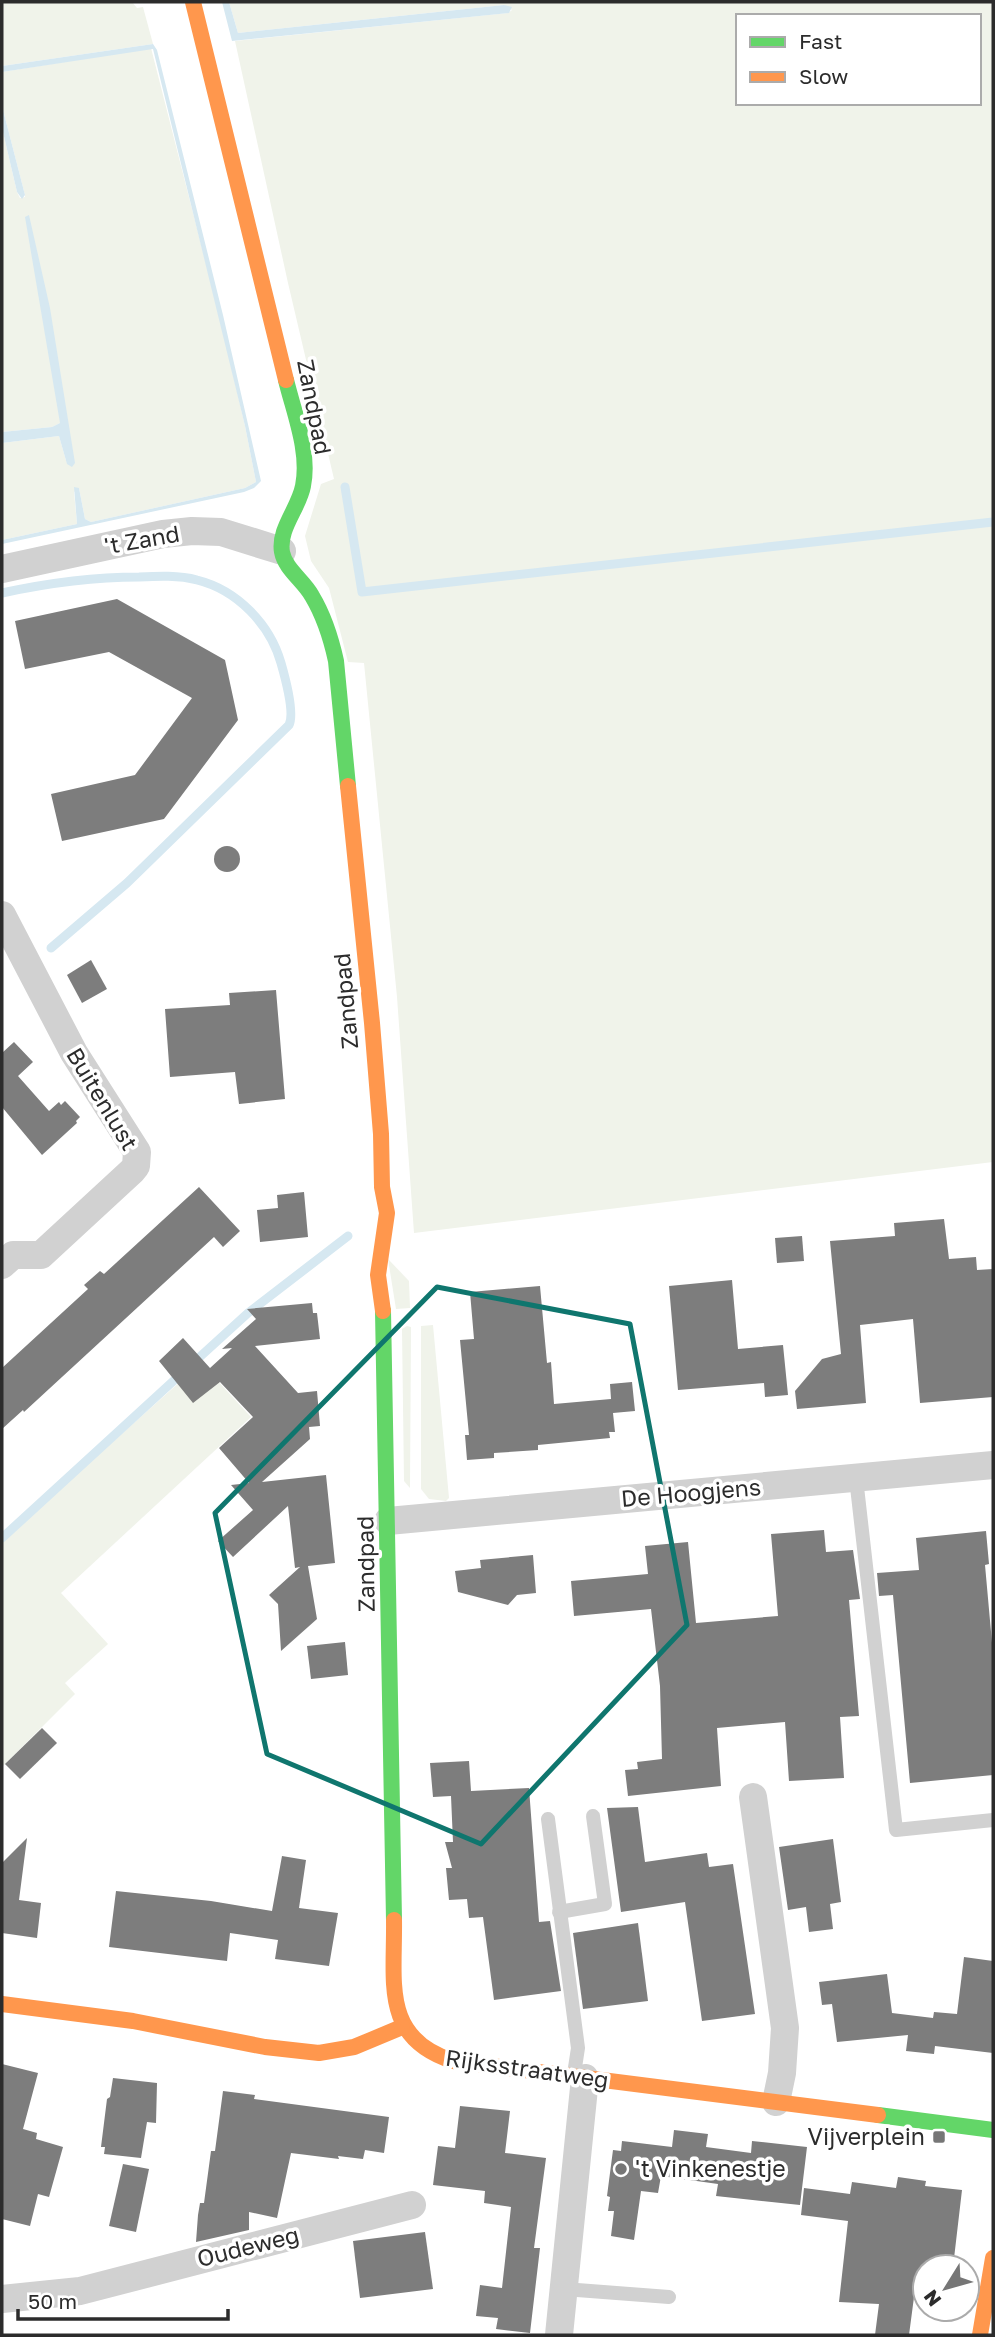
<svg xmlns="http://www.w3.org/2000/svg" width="995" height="2337" font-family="'Golos Text',sans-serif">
	<rect width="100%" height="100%" fill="#fff"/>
	<g fill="#f0f3ea" fill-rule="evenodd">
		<polygon points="2,2 132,2 137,8 143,7 153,44 2,66"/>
		<path d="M 229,2 L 993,2 L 993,1162 L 414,1233 L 397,997 L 364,663 L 348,662 L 329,588 L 311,561 L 305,536 L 321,484 L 334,479 L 288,283 L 235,41 L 508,13 L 512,10 L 504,5 L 238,33 ZM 738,16 L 979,16 L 979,103 L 738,103 Z"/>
		<polygon points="151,48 219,315 245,426 256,482 245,488 91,522 85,519 79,488 74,492 77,524 2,540 2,443 59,436 67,464 30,248 60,423 52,427 2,432 2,128 17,192 20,198 25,197 25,195 2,106 2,72"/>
		<polygon points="388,1259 409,1281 410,1308 396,1309"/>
		<polygon points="433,1325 449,1498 446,1501 429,1499 421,1489 421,1326"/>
		<polygon points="407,1326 411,1327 410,1488 404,1481 402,1329"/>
		<polygon points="201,1363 251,1417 61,1593 108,1644 65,1683 75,1694 2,1767 2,1541"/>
	</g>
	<g fill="#d6e8f1">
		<polygon points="222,2 229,2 238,33 504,5 512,7 509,13 232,41"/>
		<polygon points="153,44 157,50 223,315 261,481 254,488 244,492 2,544 2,540 77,524 74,487 79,488 85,519 91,522 245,488 256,482 245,426 153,49 2,72 2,66"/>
		<polygon points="2,106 25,195 22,199 17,192 2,128"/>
		<polygon points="29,215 50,308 75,463 72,467 67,464 59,436 2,443 2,432 52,427 60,423 25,217"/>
	</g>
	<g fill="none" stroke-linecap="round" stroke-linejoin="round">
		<g stroke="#d6e8f1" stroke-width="9">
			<polyline points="345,487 362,592 993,522"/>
			<path d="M 2,593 C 48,583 92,577 139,577 C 158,576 179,575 197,580 C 237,590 270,624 281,663 C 285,677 295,713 289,725 L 127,883 L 51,948"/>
			<polyline points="192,1364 248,1313 348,1236"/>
			<polyline points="2,1538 181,1374"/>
		</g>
	</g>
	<g fill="#7d7d7d">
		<polygon points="117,599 225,660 238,720 164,819 62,841 51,794 135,775 192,698 109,652 25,669 15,621"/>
		<circle cx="227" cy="859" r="13"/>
		<polygon points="91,960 107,989 82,1003 67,975"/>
		<polygon points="276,990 285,1099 239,1104 235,1072 170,1077 165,1009 230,1005 229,993"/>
		<polygon points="14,1042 33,1062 18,1076 49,1111 59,1102 61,1105 65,1101 80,1117 76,1121 77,1123 42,1155 2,1107 2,1053"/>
		<polygon points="199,1187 240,1231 223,1247 214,1237 24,1412 23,1410 2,1429 2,1368 88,1289 84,1285 100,1271 104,1274"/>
		<polygon points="304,1192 308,1237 260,1242 257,1210 278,1208 277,1195"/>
		<polygon points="944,1219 949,1259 976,1257 977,1270 993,1269 993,1397 920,1403 913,1319 860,1325 866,1403 797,1409 795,1391 822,1359 841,1354 830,1241 895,1236 894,1223"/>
		<polygon points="802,1236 804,1261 777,1263 775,1238"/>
		<polygon points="732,1280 738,1349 783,1345 788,1395 765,1397 764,1383 678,1390 669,1286"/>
		<polygon points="540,1286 547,1363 551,1362 554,1404 611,1399 610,1384 632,1382 635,1411 613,1413 615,1432 609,1432 610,1438 538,1445 538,1450 494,1453 494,1458 467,1460 465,1435 469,1435 460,1340 474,1339 470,1292"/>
		<polygon points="312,1303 313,1313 317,1313 320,1339 255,1346 298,1393 317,1391 320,1426 309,1427 310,1439 262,1482 326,1475 335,1563 308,1566 317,1619 281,1651 278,1604 269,1595 300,1567 295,1568 288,1506 233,1557 218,1541 253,1510 231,1485 249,1483 219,1448 253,1417 220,1382 193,1403 159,1361 183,1338 210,1368 232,1348 222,1349 256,1319 247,1309"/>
		<polygon points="824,1530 826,1552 853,1550 860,1599 849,1600 859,1716 840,1717 844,1778 789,1781 785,1722 717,1728 721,1786 628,1796 625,1770 638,1769 637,1762 662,1759 660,1686 651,1609 574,1616 571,1581 648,1574 645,1546 688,1542 696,1623 778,1616 771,1534"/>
		<polygon points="986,1531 989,1564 985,1565 993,1654 993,1775 910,1783 893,1595 879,1596 877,1573 919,1570 916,1538"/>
		<polygon points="533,1555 536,1593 517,1595 508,1605 458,1592 455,1571 481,1568 480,1560"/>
		<polygon points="345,1642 348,1675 311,1679 307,1646"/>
		<polygon points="42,1728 57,1743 20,1779 5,1764"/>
		<polygon points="469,1761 471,1791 529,1788 539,1922 550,1921 561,1991 494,2000 483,1917 469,1918 467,1899 449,1900 446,1868 452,1868 445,1842 453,1842 451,1796 433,1797 430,1763"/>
		<polygon points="638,1807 645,1862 707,1853 709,1867 733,1864 755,2014 702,2021 685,1902 621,1912 607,1808"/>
		<polygon points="27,1838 19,1900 41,1903 37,1938 2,1933 2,1863"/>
		<polygon points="833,1839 841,1902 830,1904 833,1929 809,1932 806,1907 788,1910 779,1847"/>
		<polygon points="282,1856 306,1860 299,1908 338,1913 329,1966 275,1959 278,1940 230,1933 227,1961 109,1947 116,1891 211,1901 272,1911"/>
		<polygon points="638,1923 648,2001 583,2009 573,1933"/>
		<polygon points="964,1957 993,1961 993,2053 935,2046 934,2054 906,2051 908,2035 837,2042 832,2004 822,2005 819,1982 887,1974 892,2013 933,2018 934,2012 957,2014"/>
		<polygon points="2,2064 38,2073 23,2129 37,2133 36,2139 63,2147 49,2197 38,2194 30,2226 2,2219"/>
		<polygon points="113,2078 157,2083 156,2123 147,2122 141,2158 104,2154 105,2147 101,2147 107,2099 110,2097"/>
		<polygon points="223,2091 255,2095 254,2099 389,2117 384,2153 365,2150 363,2159 338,2156 339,2159 291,2153 277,2218 249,2212 249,2230 196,2242 198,2215 200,2203 204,2203 211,2151 215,2151"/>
		<polygon points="460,2106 510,2111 505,2153 546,2158 534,2248 540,2248 530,2333 496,2329 498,2318 476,2316 480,2285 502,2288 511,2207 484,2203 485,2191 433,2185 438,2146 455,2148"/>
		<polygon points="674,2130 708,2134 706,2147 751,2153 752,2141 807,2147 800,2205 716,2196 718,2184 661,2176 658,2193 641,2191 634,2240 611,2236 614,2211 608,2211 610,2197 607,2196 613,2150 621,2151 622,2141 672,2147"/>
		<polygon points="123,2164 149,2169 136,2232 109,2226"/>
		<polygon points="898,2177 926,2181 925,2186 962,2190 953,2267 925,2267 925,2283 916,2282 909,2335 875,2335 879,2304 839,2302 848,2221 801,2215 804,2188 850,2194 852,2182 896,2188"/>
		<polygon points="425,2232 433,2289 360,2298 353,2241"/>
	</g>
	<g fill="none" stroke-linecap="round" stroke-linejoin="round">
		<g stroke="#d1d1d1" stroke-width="14">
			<polyline points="856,1478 896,1830 993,1820"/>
			<polyline points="548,1819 578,2048 574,2074"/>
			<polyline points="559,1912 605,1904 593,1816"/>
			<polyline points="564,2289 669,2297"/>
		</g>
		<g stroke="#d1d1d1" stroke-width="28">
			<polyline points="2,569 163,534 192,531 221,532 282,551"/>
			<polyline points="2,915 74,1053 137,1152 136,1166 132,1171 41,1255 13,1255 2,1265"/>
			<polyline points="388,1521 993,1465"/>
			<polyline points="753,1797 785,2028 782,2073 776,2102"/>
			<polyline points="2,2299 80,2291 412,2205"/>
			<polyline points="559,2335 585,2078"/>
		</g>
		<g stroke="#63d668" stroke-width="16">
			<path d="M 286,380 C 294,413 310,452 303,486 C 299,508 278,529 282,552 C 285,569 304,581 312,596 C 324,616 331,638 336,661 L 348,786"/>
			<polyline points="383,1311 394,1920"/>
			<polyline points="878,2115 993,2130"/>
		</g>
		<g stroke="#ff974d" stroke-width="16">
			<polyline points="193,2 286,380"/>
			<polyline points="348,786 372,1023 381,1134 382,1187 387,1213 378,1275 383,1311"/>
			<path d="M 394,1920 C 395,1982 381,2038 453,2061 L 878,2115"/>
			<polyline points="2,2004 133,2021 265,2047 319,2053 354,2047 402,2027"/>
			<polyline points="980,2335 993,2258"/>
		</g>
	</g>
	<path fill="none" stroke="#0f766e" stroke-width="5" stroke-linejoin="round" d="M 437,1287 L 630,1324 L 687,1625 L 481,1844 L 267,1754 L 215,1513 Z"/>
	<g fill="#767676" stroke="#fff" stroke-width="2.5">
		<rect x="932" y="2130" width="14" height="14" rx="3.5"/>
		<circle cx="621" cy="2169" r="7"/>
	</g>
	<g text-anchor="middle" stroke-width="7" stroke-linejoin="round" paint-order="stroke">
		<g font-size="23" fill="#2c2c2c" stroke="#fff">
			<text transform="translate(314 407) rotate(79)" y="8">Zandpad</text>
			<text transform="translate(142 540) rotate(-10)" y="8">'t Zand</text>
			<text transform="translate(346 1001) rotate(-95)" y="8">Zandpad</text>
			<text transform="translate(102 1099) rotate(59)" y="8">Buitenlust</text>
			<text transform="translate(691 1493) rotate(-5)" y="8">De Hoogjens</text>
			<text transform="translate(366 1564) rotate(-91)" y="8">Zandpad</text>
			<text transform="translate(527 2069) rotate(8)" y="8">Rijksstraatweg</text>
			<text transform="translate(248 2247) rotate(-14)" y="8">Oudeweg</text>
		</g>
		<g font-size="23" fill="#2c2c2c" stroke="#fff" text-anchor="end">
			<text x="925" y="2145">Vijverplein</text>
			<text x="635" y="2177" text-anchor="start">'t Vinkenestje</text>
		</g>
	</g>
	<rect width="995" height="2337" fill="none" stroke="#2c2c2c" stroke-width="7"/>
	<rect x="736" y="14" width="245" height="91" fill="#ffffff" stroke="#ababab" stroke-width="2"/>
	<rect x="750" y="37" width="35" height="10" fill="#63d668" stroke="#ababab" stroke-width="2"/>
	<text x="799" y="49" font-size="21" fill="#2c2c2c">Fast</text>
	<rect x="750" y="72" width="35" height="10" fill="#ff974d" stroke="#ababab" stroke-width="2"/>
	<text x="799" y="84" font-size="21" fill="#2c2c2c">Slow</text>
	<g transform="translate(946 2288) rotate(233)"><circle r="33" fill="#ffffff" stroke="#ababab" stroke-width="2"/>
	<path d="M0-5L12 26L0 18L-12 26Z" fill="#767676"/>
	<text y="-10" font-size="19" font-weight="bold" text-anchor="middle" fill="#2c2c2c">N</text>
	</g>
	<path d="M18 2309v10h210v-10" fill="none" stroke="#2c2c2c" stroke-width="3.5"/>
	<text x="28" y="2309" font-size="21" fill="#2c2c2c" stroke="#ffffff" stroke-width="5" paint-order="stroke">50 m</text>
</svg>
